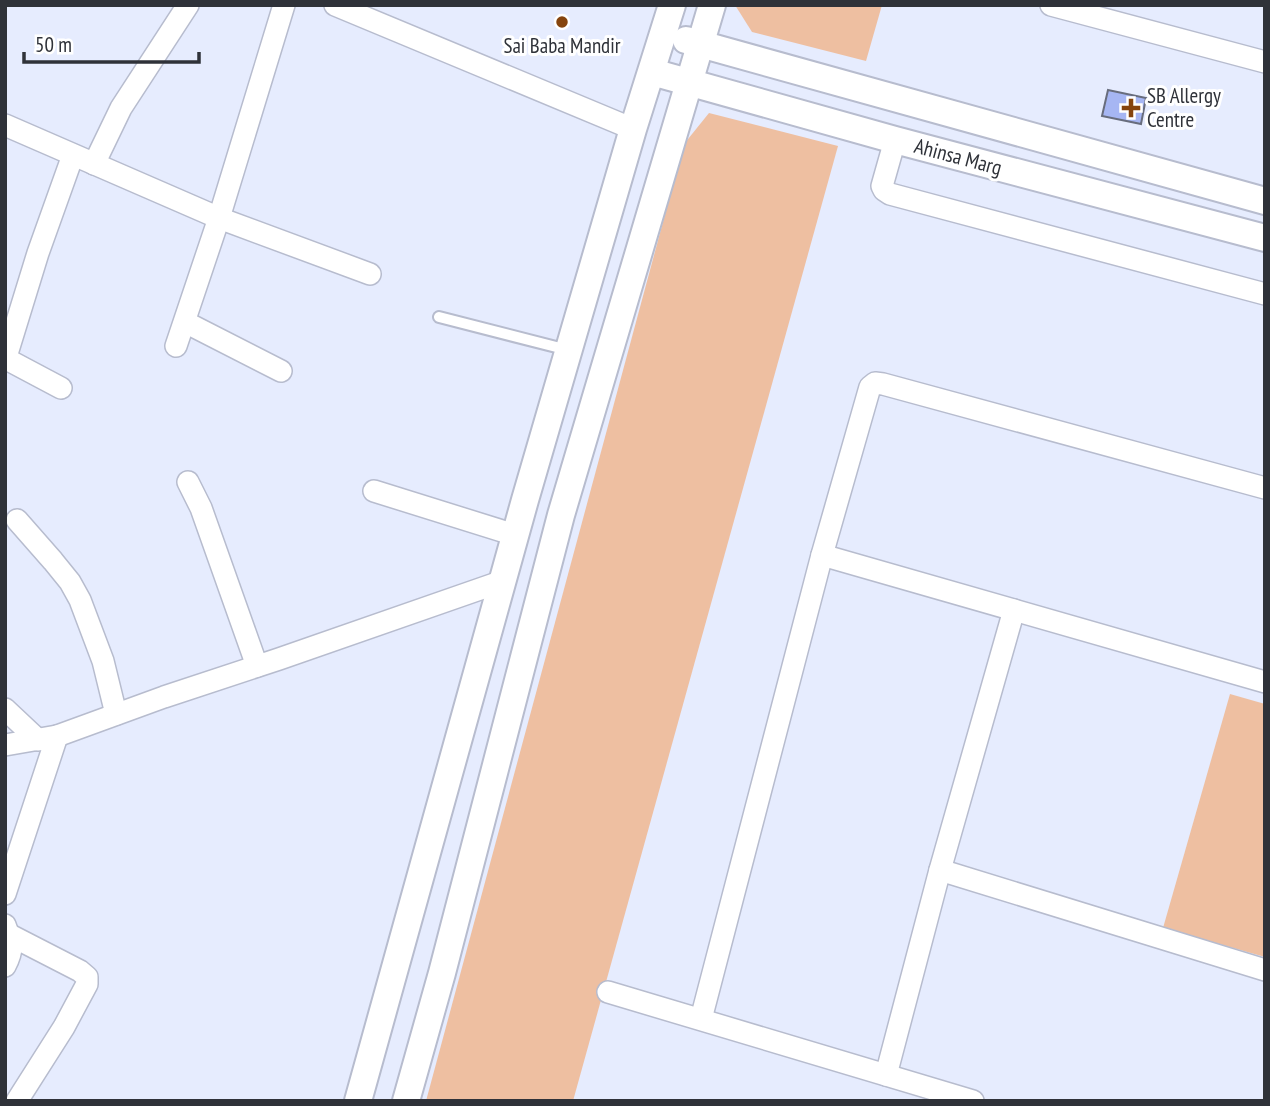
<svg xmlns="http://www.w3.org/2000/svg" width="1270" height="1106" font-family="'PT Sans Narrow',sans-serif">
	<rect width="100%" height="100%" fill="#e6ecfe"/>
	<g fill="#eebfa1">
		<polygon points="735,5 882,5 866,61 752,32"/>
		<polygon points="709,113 838,146 573,1101 426,1101 684,144"/>
		<polygon points="1230,694 1265,704 1265,957 1163,928"/>
	</g>
	<polygon fill="#a6b6f3" stroke="#686d7d" stroke-width="2" points="1108,90 1146,98 1141,124 1102,116"/>
	<g fill="none" stroke-linecap="round" stroke-linejoin="round">
		<defs>
			<polyline id="service" points="439,317 568,350"/>
			<g id="minor">
				<polyline points="335,5 633,129"/>
				<polyline points="1051,5 1265,62"/>
				<polyline points="5,125 219,218 370,274"/>
				<polyline points="895,140 882,186 884,190 890,194 1265,294"/>
				<polyline points="94,164 121,108 188,5"/>
				<polyline points="185,322 281,371"/>
				<polyline points="176,346 219,218 284,5"/>
				<polyline points="5,356 12,362 61,388"/>
				<polyline points="6,357 38,253 73,155"/>
				<polyline points="188,482 201,508 257,666"/>
				<polyline points="374,491 515,535"/>
				<polyline points="17,520 53,561 70,582 80,600 103,661 116,714"/>
				<polyline points="822,555 1265,682"/>
				<polyline points="5,709 38,740"/>
				<polyline points="5,745 57,736 164,697 279,659 503,581"/>
				<polyline points="940,870 1265,970"/>
				<polyline points="5,894 57,736"/>
				<path d="M 5,925 C 12,943 14,949 5,966"/>
				<polyline points="8,934 80,971 87,977 87,984 64,1027 17,1101"/>
				<polyline points="608,992 973,1101"/>
				<polyline points="701,1019 822,555 870,387 875,383 883,384 1265,488"/>
				<polyline points="886,1075 940,870 1014,610"/>
			</g>
			<g id="tertiary">
				<polyline points="686,40 1265,201"/>
				<polyline points="652,72 895,140 1265,238"/>
				<polyline points="358,1101 525,500 633,129 672,5"/>
				<polyline points="406,1101 442,973 561,515 712,5"/>
			</g>
		</defs>
		<use href="#service" stroke="#b7bcce" stroke-width="14"/>
		<use href="#minor" stroke="#b7bcce" stroke-width="24"/>
		<use href="#tertiary" stroke="#b7bcce" stroke-width="30"/>
		<use href="#service" stroke="#fff" stroke-width="10"/>
		<use href="#minor" stroke="#fff" stroke-width="21"/>
		<use href="#tertiary" stroke="#fff" stroke-width="26"/>
	</g>
	<g fill="#85440e" stroke="#fff" stroke-width="2.5">
		<circle cx="562" cy="22" r="7"/>
		<path d="M1127.5 97.5h7v7h7v7h-7v7h-7v-7h-7v-7h7z"/>
	</g>
	<g text-anchor="middle" stroke-width="6" stroke-linejoin="round" paint-order="stroke">
		<g font-size="21" fill="#2f3239" stroke="#fff">
			<text x="562" y="53">Sai Baba Mandir</text>
			<text x="1147" y="103" text-anchor="start">SB Allergy<tspan x="1147" dy="24">Centre</tspan></text>
		</g>
		<g font-size="21" fill="#2f3239" stroke="#fff">
			<text transform="translate(958 157) rotate(15)" y="7">Ahinsa Marg</text>
		</g>
	</g>
	<rect width="1270" height="1106" fill="none" stroke="#2f3239" stroke-width="14"/>
	<path d="M24 52v10h175v-10" fill="none" stroke="#2f3239" stroke-width="3.5"/>
	<text x="35" y="52" font-size="21" fill="#2f3239" stroke="#ffffff" stroke-width="5" paint-order="stroke">50 m</text>
</svg>
